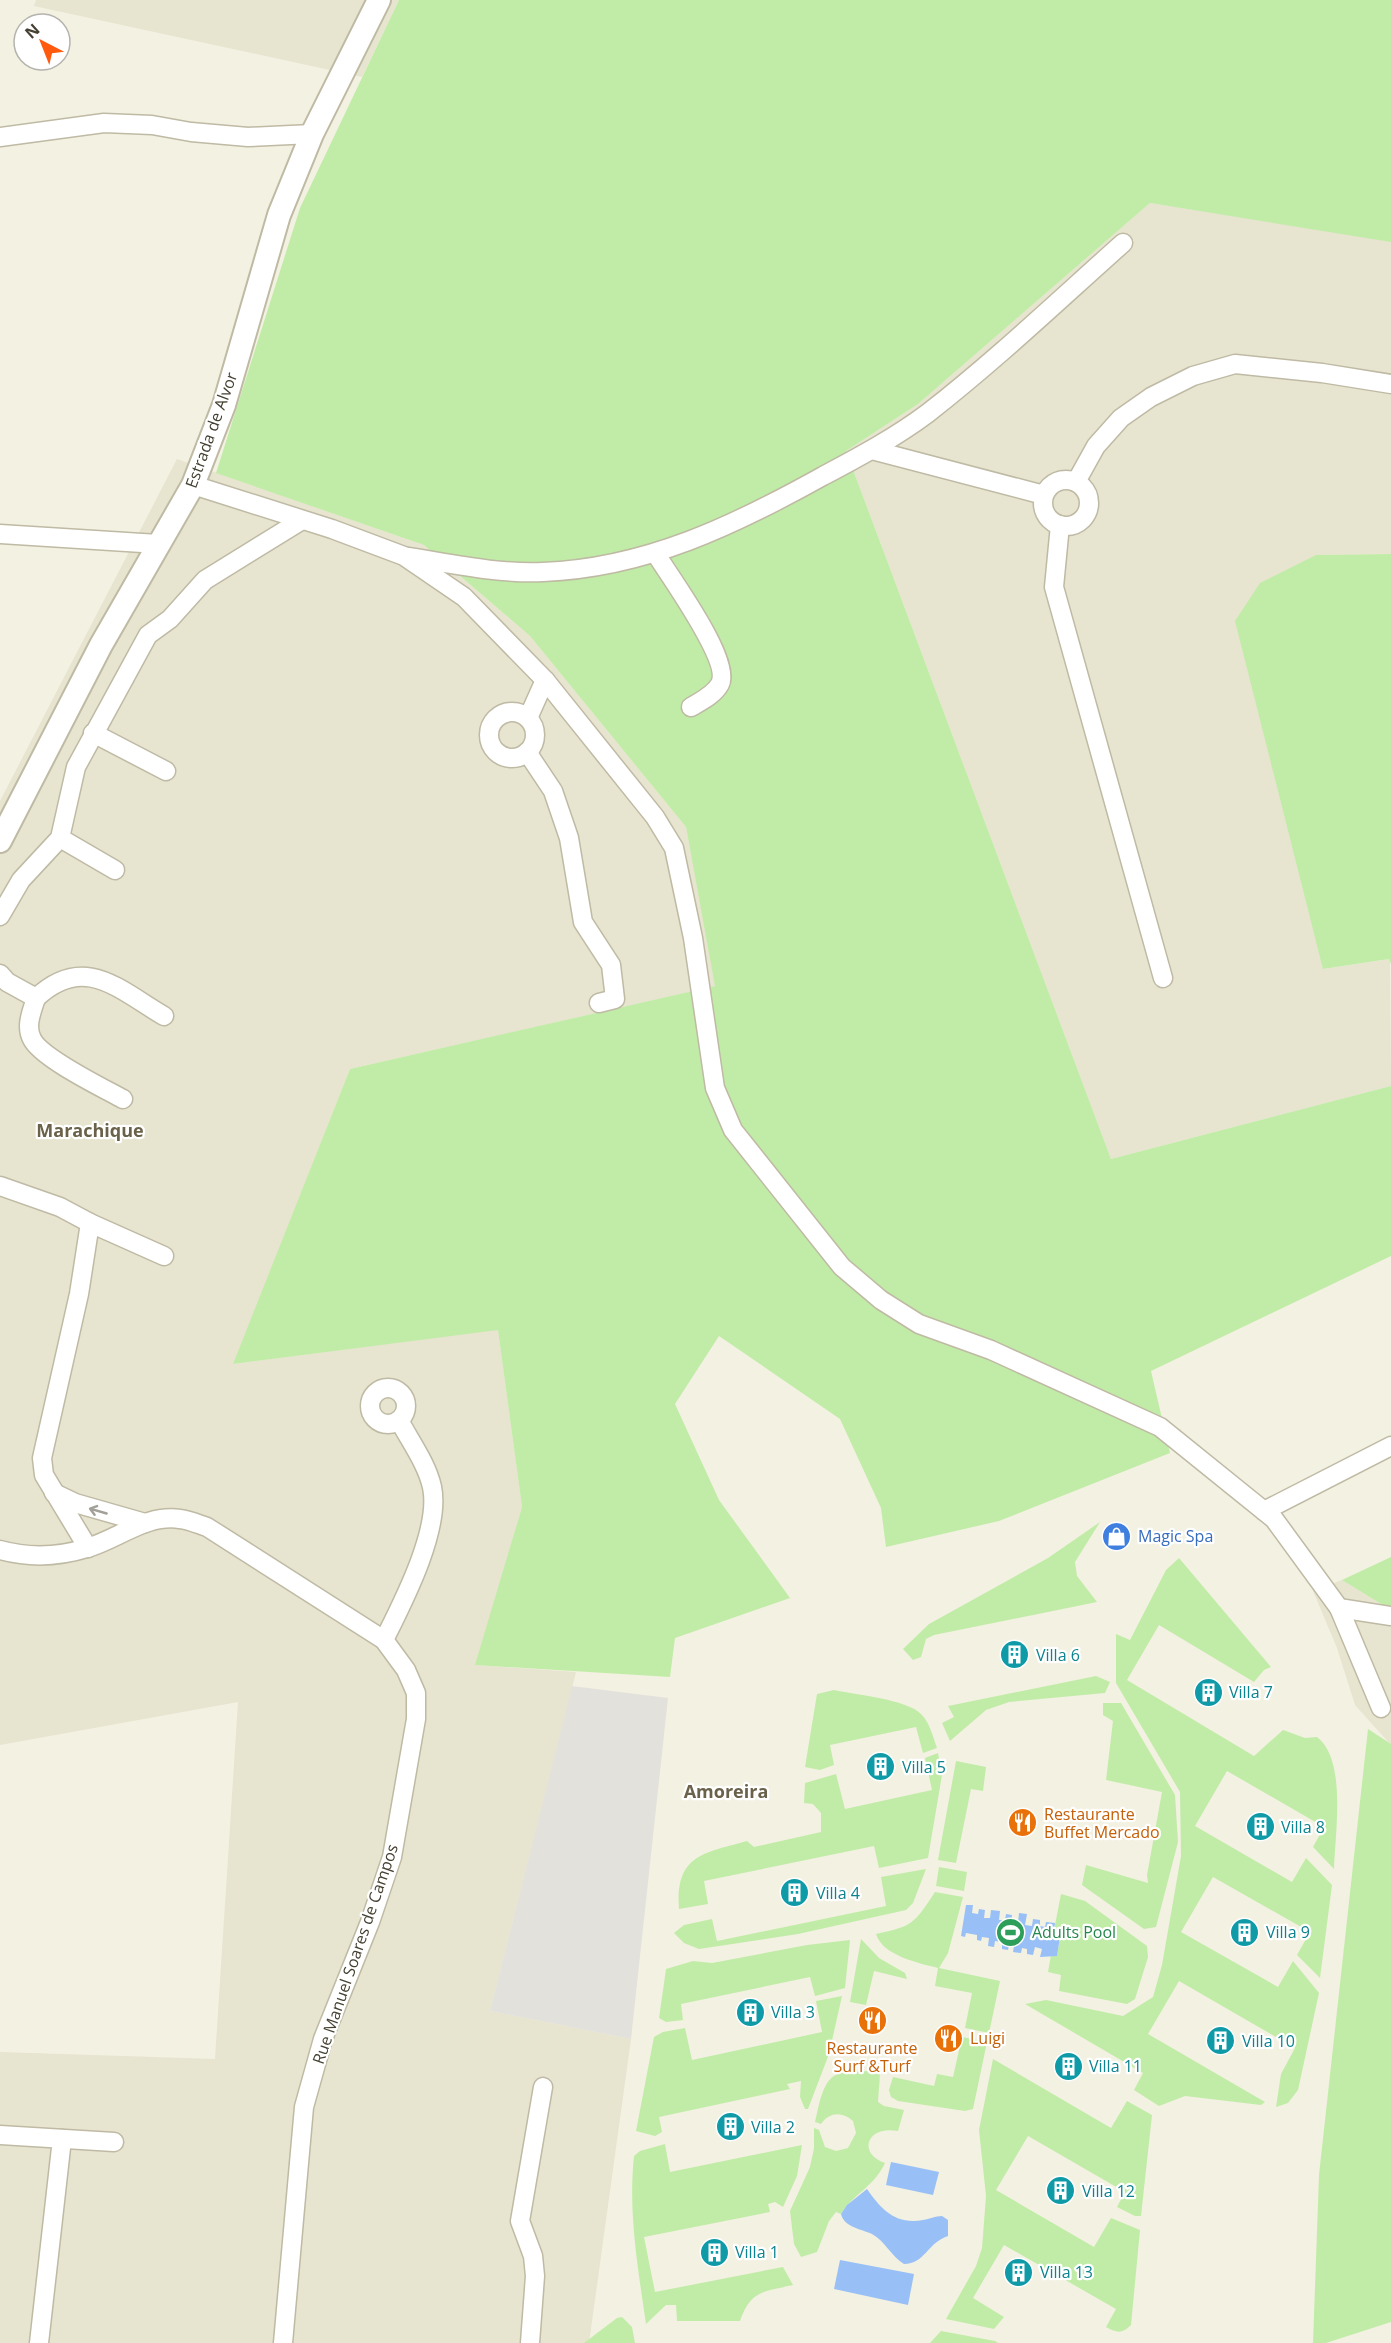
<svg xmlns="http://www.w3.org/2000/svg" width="1391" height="2343" font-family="'Open Sans',sans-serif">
	<rect width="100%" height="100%" fill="#f3f1e2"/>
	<g fill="#e7e4d0">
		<polygon points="36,0 399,0 362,77 34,6"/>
		<polygon points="1150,203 1391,241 1391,554 1316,555 1324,969 1390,959 1391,1086 1111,1159 846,451 918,404"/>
		<polygon points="177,459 424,545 530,636 686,827 716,986 350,1069 234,1364 498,1329 522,1507 476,1665 576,1672 490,2011 631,2039 589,2343 0,2343 0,2052 215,2059 238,1702 0,1745 0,801"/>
		<polygon points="1342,1580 1391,1610 1391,1745 1355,1705 1337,1648 1313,1591"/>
	</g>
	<g fill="#c1eca7">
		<polygon points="399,0 1391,0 1391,242 1150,203 918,404 846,451 1111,1159 1391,1086 1391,1256 1151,1371 1170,1453 999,1521 886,1547 881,1508 840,1419 719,1336 675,1404 719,1500 790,1598 675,1638 670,1677 475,1665 522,1507 498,1330 233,1364 350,1069 715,986 686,827 530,636 424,545 216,473 300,208"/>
		<polygon points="1391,554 1391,964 1389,959 1323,969 1235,621 1260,583 1316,555"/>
		<polygon points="1100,1522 1075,1562 1077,1576 1097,1602 934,1635 926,1639 921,1657 913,1660 903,1649 929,1624 1048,1558"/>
		<polygon points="1391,1557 1391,1610 1342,1580"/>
		<path d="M 1179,1558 L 1271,1667 L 1264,1670 L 1254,1682 L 1159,1625 L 1127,1680 L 1254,1756 L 1283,1730 L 1305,1738 L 1317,1737 C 1347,1759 1335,1834 1334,1869 L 1313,1847 L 1324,1827 L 1227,1771 L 1195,1826 L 1292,1882 L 1306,1858 L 1332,1885 L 1320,1978 L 1297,1955 L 1310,1932 L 1213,1877 L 1181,1932 L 1278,1987 L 1293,1961 L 1319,1993 L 1298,2090 L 1288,2103 L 1276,2107 L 1281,2074 L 1295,2048 L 1179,1981 L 1148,2034 L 1265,2102 L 1261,2105 L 1185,2096 L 1159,2106 L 1134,2090 L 1143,2073 L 1025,2004 L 1046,2000 L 1123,2016 L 1153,1997 L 1162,1965 L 1181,1856 L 1180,1792 L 1116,1683 L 1116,1634 L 1130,1640 L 1166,1570 Z"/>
		<polygon points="1096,1676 1110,1682 1105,1693 1009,1702 986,1710 950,1741 942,1723 954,1717 948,1706"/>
		<path d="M 834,1690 C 856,1695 906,1699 921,1714 C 930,1723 933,1737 937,1748 L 923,1753 L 916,1727 L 830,1745 L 834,1765 L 820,1770 L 805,1767 L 817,1694 Z"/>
		<polygon points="1103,1703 1121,1703 1175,1795 1178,1842 1156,1927 1144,1929 1082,1885 1086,1865 1148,1883 1147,1875 1162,1792 1106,1780 1113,1721 1103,1715"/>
		<polygon points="1368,1729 1391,1744 1391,2322 1326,2343 1313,2343 1319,2175"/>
		<path d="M 938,1753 L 942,1775 L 928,1858 L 879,1868 L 874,1846 L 704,1881 L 708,1904 L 679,1909 C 675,1854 705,1853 747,1841 L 754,1847 L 821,1832 L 821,1813 L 813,1804 L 804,1803 L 805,1783 L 836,1774 L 845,1809 L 932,1790 L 925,1758 Z"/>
		<polygon points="956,1761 986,1767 983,1791 971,1789 956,1863 938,1860"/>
		<polygon points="939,1867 967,1872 964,1891 936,1886"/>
		<polygon points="926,1869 913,1903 906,1910 798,1934 699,1949 684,1943 674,1933 684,1925 712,1919 717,1941 886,1906 881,1877"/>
		<path d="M 935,1892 L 963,1897 L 948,1953 L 939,1968 L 1000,1981 L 989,2033 L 965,2028 L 972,1993 L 935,1986 L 938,1968 C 919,1963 883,1956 876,1934 C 913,1926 914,1924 935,1892 Z"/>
		<polygon points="1061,1894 1085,1901 1147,1946 1148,1957 1135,1999 1127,2004 1059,1991 1061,1975 1048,1972 1051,1955 1057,1956 1061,1931 1054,1930"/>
		<polygon points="861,1939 879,1958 905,1973 907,1979 874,1971 866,2005 850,2002"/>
		<polygon points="850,1940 845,1988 815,1996 810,1977 681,2004 683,2020 666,2022 659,2018 666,1969 693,1961 712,1963 807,1945"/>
		<polygon points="842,1996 829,2054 808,2109 805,2109 800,2097 801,2081 787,2084 790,2089 659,2117 662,2132 655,2136 636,2131 654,2037 663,2032 685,2028 692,2060 822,2032 816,2001"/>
		<polygon points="962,2037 987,2042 973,2109 965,2111 898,2101 891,2097 889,2090 893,2077 934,2086 937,2074 953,2077"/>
		<path d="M 993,2059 L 1111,2128 L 1127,2101 L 1152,2115 L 1141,2216 L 1135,2216 L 1117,2207 L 1125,2192 L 1028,2136 L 996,2190 L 1094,2247 L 1111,2218 L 1140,2230 L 1131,2325 C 1122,2334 1117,2333 1106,2327 L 1116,2309 L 1004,2245 L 973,2298 L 1004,2317 L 994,2329 L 946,2319 L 976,2266 L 982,2248 L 986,2196 L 979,2130 Z"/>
		<path d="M 869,2071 L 880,2074 L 878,2102 L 884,2106 L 904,2110 L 898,2131 C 867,2125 857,2153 885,2163 C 873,2188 855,2192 841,2214 L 836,2212 L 829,2221 L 817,2252 L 801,2257 L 794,2244 L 790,2211 L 810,2167 L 814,2148 L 814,2128 L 819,2130 L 825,2147 L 836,2151 L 848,2148 L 856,2133 L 853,2121 C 842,2111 829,2112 821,2124 L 815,2122 C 819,2106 822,2078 840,2073 C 848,2071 859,2072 869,2071 Z"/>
		<path d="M 665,2144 L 670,2172 L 802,2145 L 797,2176 L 783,2207 L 775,2202 L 768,2204 L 770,2212 L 644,2237 L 655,2292 L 783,2267 L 793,2285 C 763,2292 751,2290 740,2321 L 677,2321 L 676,2305 L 666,2305 L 646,2324 C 638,2268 628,2213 634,2156 L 640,2151 Z"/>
		<polygon points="622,2317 632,2327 635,2343 584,2343 617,2318"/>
		<polygon points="941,2331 995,2341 998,2343 930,2343"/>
	</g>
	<polygon fill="#e3e1db" points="572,1686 668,1698 631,2039 490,2011"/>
	<g fill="#98c0f6">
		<polygon points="966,1905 973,1905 972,1913 978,1914 979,1909 985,1910 984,1918 990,1918 991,1910 1000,1911 999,1920 1005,1920 1006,1914 1012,1915 1011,1922 1018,1923 1019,1913 1027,1914 1025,1925 1032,1926 1033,1919 1040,1920 1040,1926 1045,1927 1046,1922 1055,1923 1054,1930 1061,1931 1057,1956 1040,1957 1042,1949 1035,1947 1033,1955 1027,1954 1027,1949 1022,1948 1021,1953 1013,1952 1014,1946 1009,1945 1008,1950 1002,1949 1002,1942 995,1941 994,1947 988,1946 989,1938 982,1937 981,1941 977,1940 977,1935 966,1933 965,1937 961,1936"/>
		<polygon points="891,2162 939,2172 933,2195 886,2185"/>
		<path d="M 867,2189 C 881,2209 895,2225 923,2220 C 930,2219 935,2216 942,2216 L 948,2220 L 948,2236 C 927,2243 925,2264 904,2264 C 891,2256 885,2241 872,2234 C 861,2229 844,2227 841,2214 L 847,2205 Z"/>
		<polygon points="840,2260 914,2274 908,2305 834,2289"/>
	</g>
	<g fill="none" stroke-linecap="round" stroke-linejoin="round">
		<defs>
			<g id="minor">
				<polyline points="0,137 104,123 152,125 191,132 248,137 312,134"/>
				<polyline points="872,450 1044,495"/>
				<circle cx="1066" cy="503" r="23"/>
				<polyline points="1076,482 1096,446 1121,418 1151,397 1193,376 1235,364 1322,373 1391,384"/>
				<polyline points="193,485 332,529 404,556 464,597 545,680 655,817 674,848 693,938 715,1088 733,1130 842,1267 881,1300 919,1324 991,1350 1160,1427 1274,1519 1339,1608 1391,1616"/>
				<polyline points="1060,525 1054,587 1163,978"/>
				<polyline points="0,534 158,544"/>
				<path d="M 656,554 C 670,577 732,661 720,684 C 714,695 701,701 691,707"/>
				<path d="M 408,557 C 453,564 498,574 543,572 C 646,568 735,525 823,476 C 859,457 896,437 928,413 C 996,360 1059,300 1123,243"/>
				<circle cx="512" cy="735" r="23"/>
				<polyline points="528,718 545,680"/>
				<polyline points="93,733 166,771"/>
				<polyline points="527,752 553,791 569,838 583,922 611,965 615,999 599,1003"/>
				<polyline points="60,838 115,870"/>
				<polyline points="0,916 21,880 60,838 76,767 148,635 170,619 205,580 302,520"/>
				<path d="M 0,974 L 7,982 L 36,998 C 32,1011 25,1026 32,1039 C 41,1058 103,1088 123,1099"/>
				<path d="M 36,998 C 84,953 118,989 164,1016"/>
				<polyline points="0,1186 60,1207 90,1223"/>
				<circle cx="388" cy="1406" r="18"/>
				<polyline points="54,1493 75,1503 145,1523"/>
				<polyline points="1264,1511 1391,1446"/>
				<polyline points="88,1548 44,1475 42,1458 79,1294 90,1223 164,1256"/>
				<path d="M 0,1550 C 29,1558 58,1557 87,1548 C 118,1539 146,1514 180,1519 C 189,1520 198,1524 207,1527 L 384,1640 L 406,1670 L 416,1693 L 416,1719 L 392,1857 L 370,1922 L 323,2039 L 304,2107 L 283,2343"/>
				<polyline points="1339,1608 1381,1708"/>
				<path d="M 384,1640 C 403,1602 441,1529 432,1487 C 427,1464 410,1441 399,1420"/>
				<polyline points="0,2135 114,2142"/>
				<polyline points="39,2343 62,2139"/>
				<polyline points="530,2343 535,2276 533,2256 520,2221 543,2087"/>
			</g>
			<polyline id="tertiary" points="0,841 101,645 193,485 224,405 279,215 312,134 379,0"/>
		</defs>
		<use href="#minor" stroke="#bfbaa4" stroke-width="21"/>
		<use href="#tertiary" stroke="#bfbaa4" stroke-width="26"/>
		<use href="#minor" stroke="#fff" stroke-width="18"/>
		<use href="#tertiary" stroke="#fff" stroke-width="22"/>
	</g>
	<defs><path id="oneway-shaft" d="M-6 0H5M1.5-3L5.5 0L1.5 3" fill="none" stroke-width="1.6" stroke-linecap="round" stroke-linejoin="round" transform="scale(1.5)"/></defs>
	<use stroke="#a2a098" href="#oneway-shaft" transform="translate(98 1511) rotate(-164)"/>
	<defs>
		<symbol id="shop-disc" viewBox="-11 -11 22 22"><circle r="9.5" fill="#3f7fe0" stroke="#fff"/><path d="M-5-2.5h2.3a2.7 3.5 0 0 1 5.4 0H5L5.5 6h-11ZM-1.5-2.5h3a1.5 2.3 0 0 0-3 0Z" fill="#fff"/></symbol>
		<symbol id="building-disc" viewBox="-11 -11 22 22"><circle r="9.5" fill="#0f9aa8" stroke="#fff"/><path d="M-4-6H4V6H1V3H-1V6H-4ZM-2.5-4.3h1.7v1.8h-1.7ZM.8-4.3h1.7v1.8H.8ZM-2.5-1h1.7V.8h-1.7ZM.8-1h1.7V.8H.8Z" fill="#fff"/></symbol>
		<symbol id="restaurant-disc" viewBox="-11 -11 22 22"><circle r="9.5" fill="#e8710a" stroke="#fff"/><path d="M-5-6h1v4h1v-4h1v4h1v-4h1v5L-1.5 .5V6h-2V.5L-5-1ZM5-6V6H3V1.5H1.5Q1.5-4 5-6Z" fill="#fff"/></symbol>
		<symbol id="stadium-disc" viewBox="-11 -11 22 22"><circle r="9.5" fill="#2e9e5b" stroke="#fff"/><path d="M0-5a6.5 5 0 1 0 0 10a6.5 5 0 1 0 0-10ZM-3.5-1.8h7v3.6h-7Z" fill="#fff"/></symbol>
	</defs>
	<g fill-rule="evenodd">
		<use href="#shop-disc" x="1100" y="1520" width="33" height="33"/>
		<use href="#building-disc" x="998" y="1638" width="33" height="33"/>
		<use href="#building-disc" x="1192" y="1676" width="33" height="33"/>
		<use href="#building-disc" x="864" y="1750" width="33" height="33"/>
		<use href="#restaurant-disc" x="1006" y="1806" width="33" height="33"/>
		<use href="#building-disc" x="1244" y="1810" width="33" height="33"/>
		<use href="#building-disc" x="778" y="1876" width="33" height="33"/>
		<use href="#stadium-disc" x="994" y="1916" width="33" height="33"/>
		<use href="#building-disc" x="1228" y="1916" width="33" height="33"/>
		<use href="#building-disc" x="734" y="1996" width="33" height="33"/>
		<use href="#restaurant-disc" x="856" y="2004" width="33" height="33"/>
		<use href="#restaurant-disc" x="932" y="2022" width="33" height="33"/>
		<use href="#building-disc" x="1204" y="2024" width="33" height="33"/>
		<use href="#building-disc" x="1052" y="2050" width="33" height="33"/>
		<use href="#building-disc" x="714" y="2110" width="33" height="33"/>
		<use href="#building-disc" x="1044" y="2174" width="33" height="33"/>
		<use href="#building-disc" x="698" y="2236" width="33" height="33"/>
		<use href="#building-disc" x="1002" y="2256" width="33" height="33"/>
	</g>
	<g text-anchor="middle" stroke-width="4.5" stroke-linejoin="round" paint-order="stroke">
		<g font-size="16" fill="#454132" stroke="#fff">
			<text transform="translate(211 430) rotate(-70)" y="6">Estrada de Alvor</text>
			<text transform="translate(355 1954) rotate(-71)" y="6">Rue Manuel Soares de Campos</text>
		</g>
		<g font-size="16" fill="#366cbe" stroke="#fff" text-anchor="start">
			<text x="1138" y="1542">Magic Spa</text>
		</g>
		<g font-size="16" fill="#0d838f" stroke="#fff" text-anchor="start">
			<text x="1036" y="1661">Villa 6</text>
			<text x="1229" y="1698">Villa 7</text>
			<text x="902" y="1773">Villa 5</text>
			<text x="1281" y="1833">Villa 8</text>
			<text x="816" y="1899">Villa 4</text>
			<text x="1266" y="1938">Villa 9</text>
			<text x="771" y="2018">Villa 3</text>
			<text x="1242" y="2047">Villa 10</text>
			<text x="1089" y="2072">Villa 11</text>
			<text x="751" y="2133">Villa 2</text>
			<text x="1082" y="2197">Villa 12</text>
			<text x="735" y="2258">Villa 1</text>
			<text x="1040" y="2278">Villa 13</text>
		</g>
		<g font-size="16" fill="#c56008" stroke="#fff" text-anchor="start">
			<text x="1044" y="1820">Restaurante<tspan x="1044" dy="18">Buffet Mercado</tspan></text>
			<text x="970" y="2044">Luigi</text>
			<text x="872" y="2054" text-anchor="middle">Restaurante<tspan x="872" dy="18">Surf &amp;Turf</tspan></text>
		</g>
		<g font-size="16" fill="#27864d" stroke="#fff" text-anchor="start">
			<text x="1032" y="1938">Adults Pool</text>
		</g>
		<g font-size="18" font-weight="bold" fill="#696149" stroke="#fff">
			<text x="90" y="1137">Marachique</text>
			<text x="726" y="1798">Amoreira</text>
		</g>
	</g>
	<g transform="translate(42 42) rotate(318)"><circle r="28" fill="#ffffff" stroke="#b5b3ad" stroke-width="1.5"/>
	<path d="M0-4.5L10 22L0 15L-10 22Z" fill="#ff5a0d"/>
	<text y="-9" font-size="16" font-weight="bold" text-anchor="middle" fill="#454132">N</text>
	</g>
</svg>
